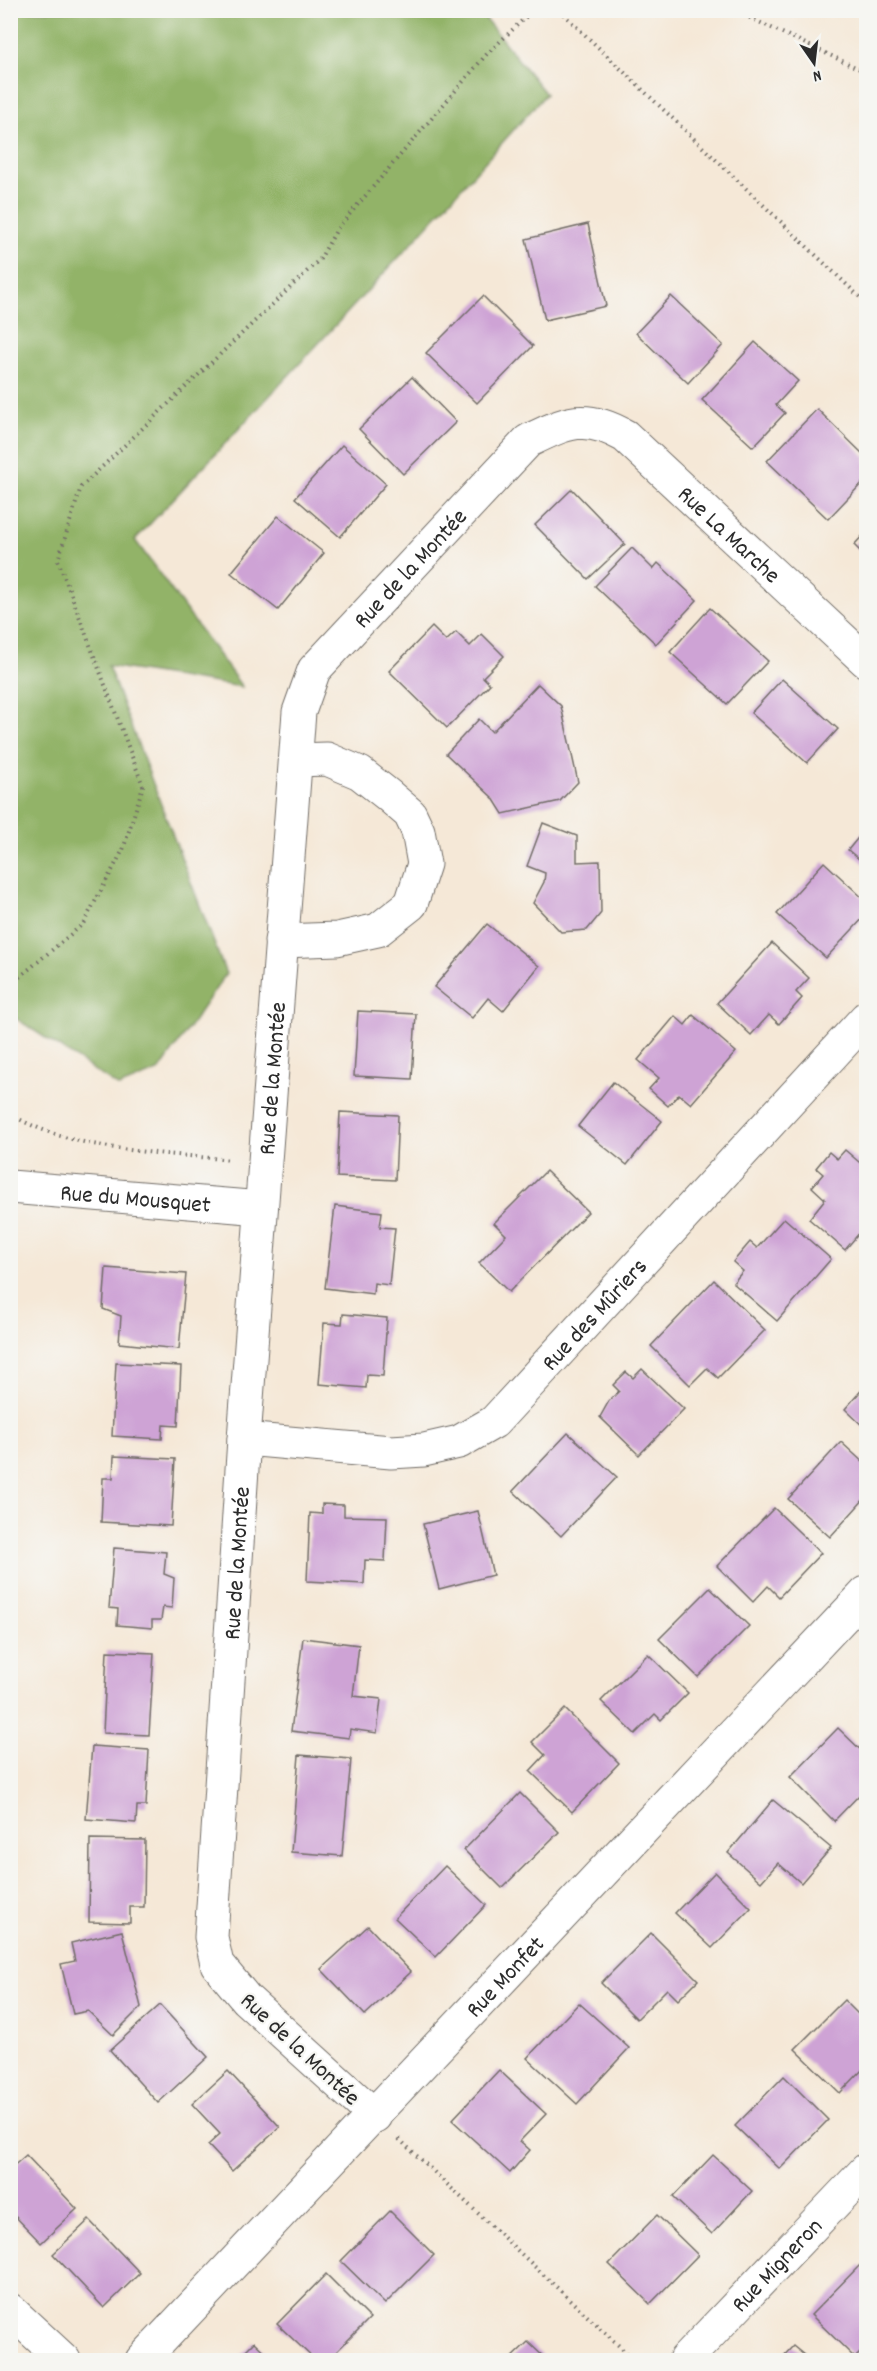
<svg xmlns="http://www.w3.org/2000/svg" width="877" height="2371" font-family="Dekko,sans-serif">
	<rect width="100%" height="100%" fill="#f6f6f2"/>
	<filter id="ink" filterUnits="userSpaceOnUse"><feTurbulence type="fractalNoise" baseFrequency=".0167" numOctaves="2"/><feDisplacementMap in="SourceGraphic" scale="12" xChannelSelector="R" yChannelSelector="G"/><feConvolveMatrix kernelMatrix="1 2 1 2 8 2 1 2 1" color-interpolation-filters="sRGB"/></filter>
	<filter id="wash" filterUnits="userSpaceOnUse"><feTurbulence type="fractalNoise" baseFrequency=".008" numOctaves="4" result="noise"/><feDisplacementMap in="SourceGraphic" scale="24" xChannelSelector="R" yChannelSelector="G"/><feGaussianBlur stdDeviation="1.35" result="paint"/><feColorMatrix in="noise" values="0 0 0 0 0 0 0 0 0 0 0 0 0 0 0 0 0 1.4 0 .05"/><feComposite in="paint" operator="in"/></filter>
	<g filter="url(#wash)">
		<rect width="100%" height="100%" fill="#f5e8d7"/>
		<polygon fill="#92b367" stroke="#5e6f49" stroke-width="1.5" points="10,11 479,11 546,94 402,254 135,540 242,687 108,666 226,974 160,1070 119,1087 11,1015"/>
		<g id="blocks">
			<g fill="#cea3d5">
				<polygon points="588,224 606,306 545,320 526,239"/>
				<polygon points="483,296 533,346 477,403 426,353"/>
				<polygon points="671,296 723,345 688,383 636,333"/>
				<polygon points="755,342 798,381 776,405 785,413 753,447 702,400"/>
				<polygon points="412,377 456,422 403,474 359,429"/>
				<polygon points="817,409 866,457 866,479 828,519 767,461"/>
				<polygon points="342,445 386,484 340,537 295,498"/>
				<polygon points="572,489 625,544 588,579 535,525"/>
				<polygon points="278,516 324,553 278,610 231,573"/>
				<polygon points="866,532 866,557 854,545"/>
				<polygon points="632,548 653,569 658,563 697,600 656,644 595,586"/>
				<polygon points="710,608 768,661 727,704 670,652"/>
				<polygon points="432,627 446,641 456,632 470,646 482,634 504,656 483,677 490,684 447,728 389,671"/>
				<polygon points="782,679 838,729 807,763 751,713"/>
				<polygon points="538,684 561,706 578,782 560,801 503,814 493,798 446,754 479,719 492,732"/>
				<polygon points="543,823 577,836 577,862 600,861 601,913 587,930 561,932 533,903 544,882 545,873 527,866"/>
				<polygon points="866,828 866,865 848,850"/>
				<polygon points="824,862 866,901 866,915 826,958 777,914"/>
				<polygon points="487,924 539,966 503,1011 488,998 472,1018 434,987"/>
				<polygon points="772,943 809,978 796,992 802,998 779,1024 769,1015 751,1035 717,1003"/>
				<polygon points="358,1011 416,1014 412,1079 354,1076"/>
				<polygon points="693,1015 736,1052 691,1104 679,1094 668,1106 649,1089 659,1078 638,1060 675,1016 685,1025"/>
				<polygon points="613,1082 662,1121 627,1165 578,1126"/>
				<polygon points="340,1112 398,1115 395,1180 337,1177"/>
				<polygon points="845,1150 866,1168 866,1225 845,1250 809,1219 825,1199 812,1187 823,1174 816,1168 829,1152 837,1159"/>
				<polygon points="546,1171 588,1212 509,1292 479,1263 506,1235 494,1223"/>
				<polygon points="335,1206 382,1212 380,1227 395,1228 389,1285 374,1283 373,1294 325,1288"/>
				<polygon points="784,1218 831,1259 777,1321 733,1283 743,1271 733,1262 750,1242 757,1248"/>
				<polygon points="106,1268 186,1274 179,1349 119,1343 121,1316 103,1309"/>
				<polygon points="714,1280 765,1330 718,1378 707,1368 690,1385 651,1346"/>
				<polygon points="343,1314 387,1318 383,1376 367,1375 366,1388 319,1384 324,1323 342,1324"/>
				<polygon points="116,1363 181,1366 178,1426 163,1425 162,1439 112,1436"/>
				<polygon points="642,1369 684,1409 639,1455 600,1417 609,1401 619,1391 613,1385 626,1372 633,1378"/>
				<polygon points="866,1385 866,1429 845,1409"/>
				<polygon points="568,1433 617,1477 561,1536 513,1491"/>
				<polygon points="841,1442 866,1465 866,1497 830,1537 788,1499"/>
				<polygon points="114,1456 175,1459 171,1526 101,1522 103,1478 113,1478"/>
				<polygon points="322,1504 344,1505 344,1516 387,1517 385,1561 365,1560 364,1584 307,1581 310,1513 322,1514"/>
				<polygon points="774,1508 821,1553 779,1597 768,1586 753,1602 717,1566"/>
				<polygon points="478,1511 493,1575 439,1589 423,1524"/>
				<polygon points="114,1548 166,1552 164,1574 174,1578 172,1608 163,1607 161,1620 152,1620 152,1628 117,1625 118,1609 109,1608"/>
				<polygon points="710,1588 749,1626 698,1677 659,1639"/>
				<polygon points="303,1638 359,1645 353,1696 381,1699 377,1733 350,1729 349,1738 291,1731"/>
				<polygon points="107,1651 154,1653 149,1735 103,1733"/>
				<polygon points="648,1654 688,1693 661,1720 655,1714 635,1734 601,1701"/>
				<polygon points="565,1709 619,1763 572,1812 530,1771 545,1755 532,1742"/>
				<polygon points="838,1728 866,1755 866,1788 834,1821 790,1777"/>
				<polygon points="92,1746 149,1750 146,1806 137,1806 136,1823 86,1819"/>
				<polygon points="299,1755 351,1759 342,1856 291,1852"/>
				<polygon points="520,1793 559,1832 502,1888 464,1850"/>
				<polygon points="773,1800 831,1848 801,1883 778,1863 761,1882 728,1853"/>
				<polygon points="90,1839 145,1840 144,1907 130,1907 130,1923 89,1922"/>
				<polygon points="445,1866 486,1905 436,1957 395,1918"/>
				<polygon points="715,1872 751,1908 712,1948 675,1913"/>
				<polygon points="368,1926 411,1972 365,2015 321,1969"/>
				<polygon points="122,1931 141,2007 113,2035 88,2011 73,2014 61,1964 75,1961 71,1943"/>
				<polygon points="651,1933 698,1980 678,2000 667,1989 637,2019 601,1983"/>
				<polygon points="844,2000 866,2022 866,2066 840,2093 795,2049"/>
				<polygon points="579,2003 629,2048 577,2104 527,2058"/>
				<polygon points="160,2005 208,2057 158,2103 110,2050"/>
				<polygon points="499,2070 546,2114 520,2141 530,2150 510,2173 452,2120"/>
				<polygon points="228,2071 280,2127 232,2171 208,2145 220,2134 192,2104"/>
				<polygon points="784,2076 828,2120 780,2169 735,2126"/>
				<polygon points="26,2155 77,2209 41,2243 10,2211 10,2169"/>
				<polygon points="713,2155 752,2191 712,2234 673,2197"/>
				<polygon points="390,2211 434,2255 385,2304 341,2261"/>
				<polygon points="657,2215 698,2255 650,2304 609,2264"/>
				<polygon points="89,2220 140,2273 104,2308 53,2254"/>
				<polygon points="860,2265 866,2272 866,2347 855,2358 811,2315"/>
				<polygon points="326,2274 370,2318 328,2360 315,2360 277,2324"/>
				<polygon points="254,2342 273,2360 236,2360"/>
				<polygon points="528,2342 547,2360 509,2360"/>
				<polygon points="793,2346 810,2360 780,2360"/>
			</g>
		</g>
	</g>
	<g filter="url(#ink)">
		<use href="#blocks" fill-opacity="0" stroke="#726d67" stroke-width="1.5"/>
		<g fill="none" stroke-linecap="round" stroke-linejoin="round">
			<defs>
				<g id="street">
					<polyline points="281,941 337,939 378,930 411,904 424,864 418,831 410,814 388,795 360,773 327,759 296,760"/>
					<path id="s1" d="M 10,1187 L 261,1208"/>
					<path id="s2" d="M 244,1439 L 391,1452 L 424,1450 L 459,1442 L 494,1422 L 866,1018"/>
					<path id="s3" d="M 375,2116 L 246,1999 L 217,1964 L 211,1937 L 244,1439 L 299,712 L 314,670 L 528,441 C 567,422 585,413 625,436 L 866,661"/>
					<polyline points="10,2310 64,2360"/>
					<path id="s4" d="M 142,2360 L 866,1593"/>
					<path id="s5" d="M 685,2360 L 866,2170"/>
				</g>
			</defs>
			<use href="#street" stroke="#726d67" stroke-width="35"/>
			<g stroke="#726d67" stroke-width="4" stroke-dasharray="1.5 4.5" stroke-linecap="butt">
				<polyline points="559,10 866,303"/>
				<polyline points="733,10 866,72"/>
				<polyline points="10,17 12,10"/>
				<polyline points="10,985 83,924 123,850 143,786 58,560 81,487 320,259 337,229 486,55 533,10"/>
				<path d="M 10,1114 C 74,1152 158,1152 231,1160"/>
				<polyline points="399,2139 634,2360"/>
			</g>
			<use href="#street" stroke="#fff" stroke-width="33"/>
		</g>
	</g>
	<g text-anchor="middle" stroke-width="4.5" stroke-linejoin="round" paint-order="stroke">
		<g font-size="24" fill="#2b2b2b" stroke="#f6f6f2">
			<text dy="8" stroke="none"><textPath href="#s3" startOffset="2080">Rue La Marche</textPath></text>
			<text dy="8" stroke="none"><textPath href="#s3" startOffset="1660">Rue de la Montée</textPath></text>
			<text dy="8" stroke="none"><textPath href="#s3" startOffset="1108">Rue de la Montée</textPath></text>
			<text dy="8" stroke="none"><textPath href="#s1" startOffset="126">Rue du Mousquet</textPath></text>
			<text dy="8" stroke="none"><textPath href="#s2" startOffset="404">Rue des Mûriers</textPath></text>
			<text dy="8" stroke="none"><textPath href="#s3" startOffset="622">Rue de la Montée</textPath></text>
			<text dy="8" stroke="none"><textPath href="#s4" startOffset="528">Rue Monfet</textPath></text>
			<text transform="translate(301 2048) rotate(43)" y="8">Rue de la Montée</text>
			<text dy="8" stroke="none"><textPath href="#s5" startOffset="132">Rue Migneron</textPath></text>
		</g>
	</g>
	<rect width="877" height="2371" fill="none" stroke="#f6f6f2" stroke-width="36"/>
	<g transform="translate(814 63) rotate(166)" stroke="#f6f6f2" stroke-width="4.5" paint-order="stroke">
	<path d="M0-4.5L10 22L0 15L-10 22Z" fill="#2b2b2b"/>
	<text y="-9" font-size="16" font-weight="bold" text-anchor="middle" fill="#2b2b2b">N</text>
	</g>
</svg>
